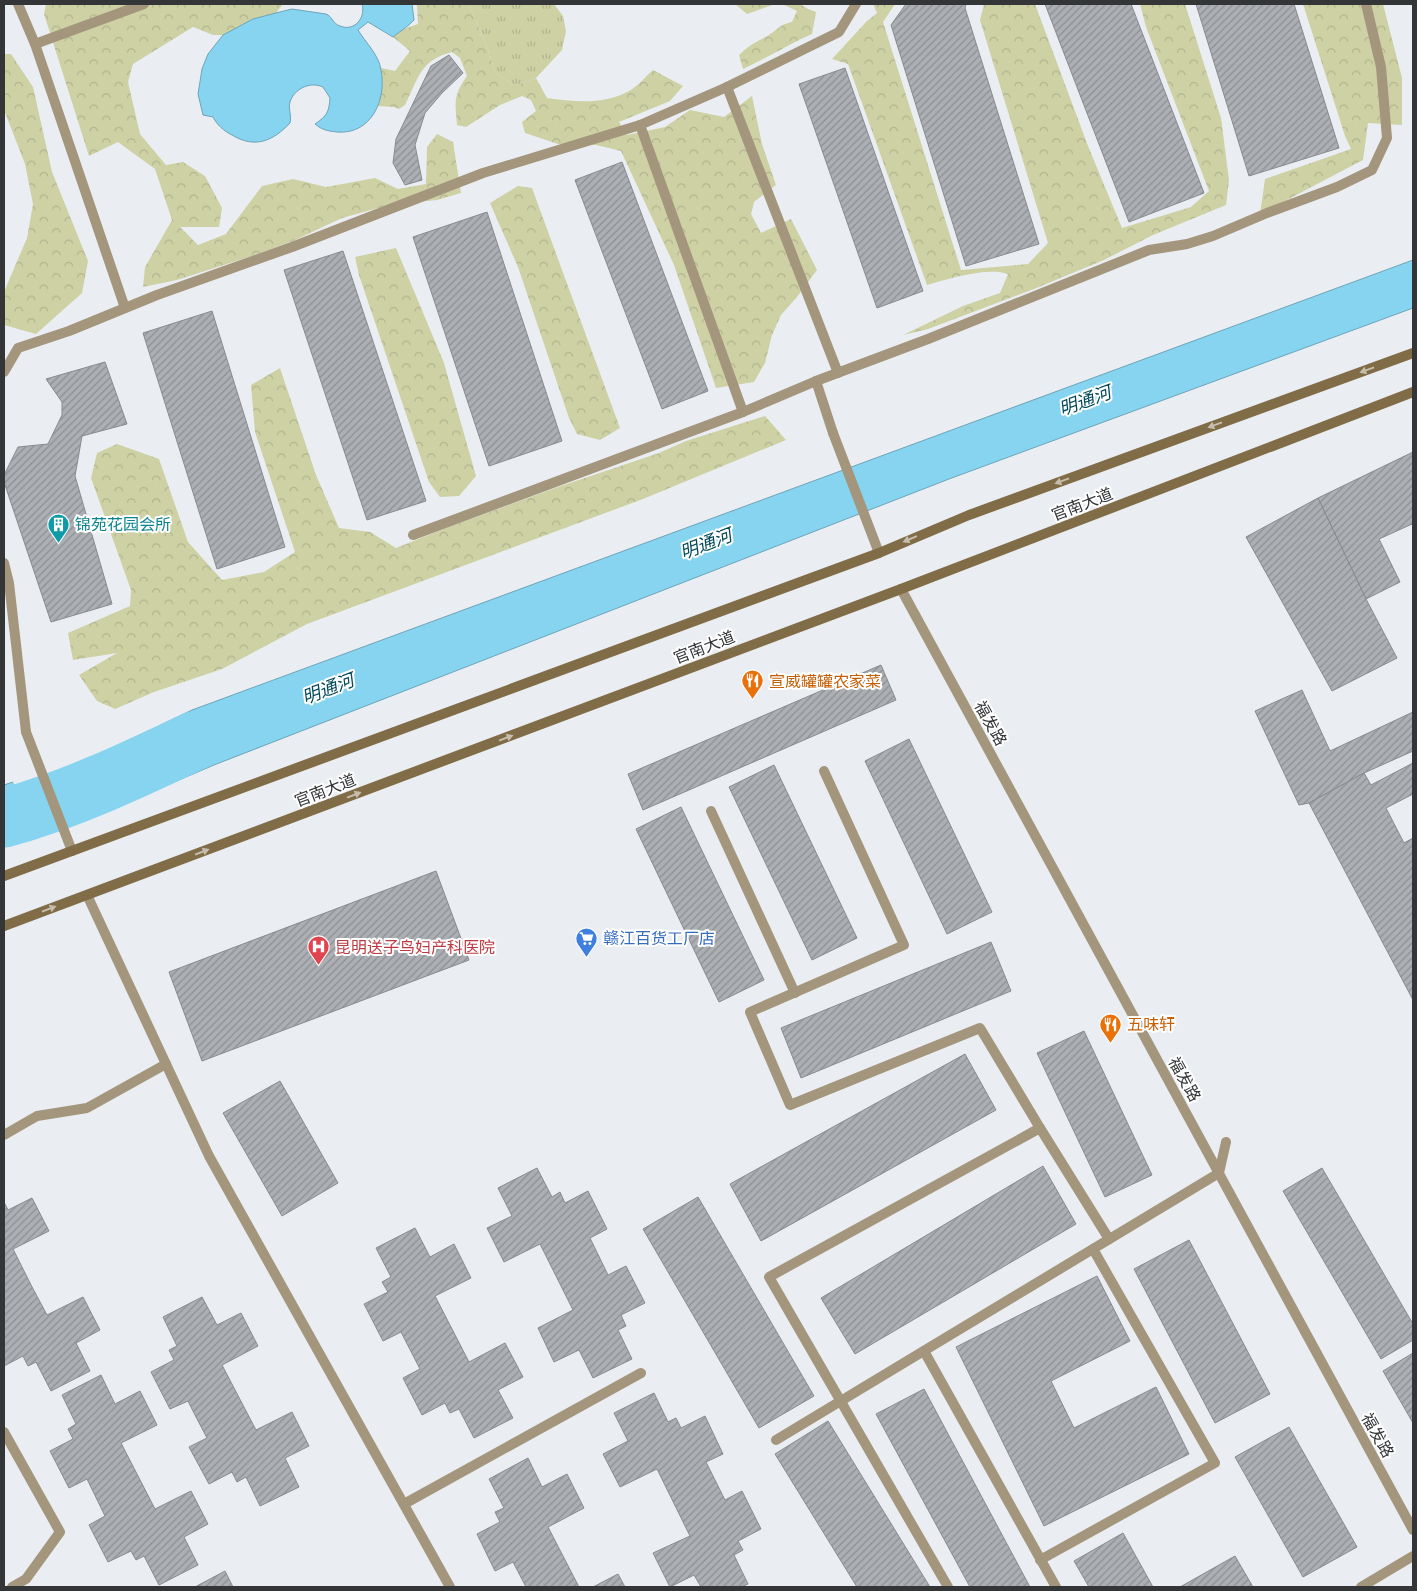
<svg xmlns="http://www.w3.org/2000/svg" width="1417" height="1591" font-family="'DejaVu Sans','Noto Sans SC',sans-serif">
	<defs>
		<pattern id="grass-tufts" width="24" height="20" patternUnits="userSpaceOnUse" patternTransform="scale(1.25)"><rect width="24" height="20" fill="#ced1a4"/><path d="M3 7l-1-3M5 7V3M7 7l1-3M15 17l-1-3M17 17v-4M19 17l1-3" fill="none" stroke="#b1b48e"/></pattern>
		<pattern id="forest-crowns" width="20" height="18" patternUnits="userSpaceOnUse" patternTransform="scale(1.25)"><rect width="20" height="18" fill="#ced1a4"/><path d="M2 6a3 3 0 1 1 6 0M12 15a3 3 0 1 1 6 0" fill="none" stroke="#b1b48e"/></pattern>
		<pattern id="building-hatch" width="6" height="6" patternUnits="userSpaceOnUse" patternTransform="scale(1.25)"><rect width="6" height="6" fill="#acafb4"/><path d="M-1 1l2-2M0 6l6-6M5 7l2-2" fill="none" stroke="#8d8f93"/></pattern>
	</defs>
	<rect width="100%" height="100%" fill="#eaeef3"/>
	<polygon fill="url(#grass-tufts)" points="469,4 554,4 563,16 566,31 562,50 536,78 514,86 495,72 489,52"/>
	<g fill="url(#forest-crowns)">
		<polygon points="46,4 283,4 276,13 253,19 223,35 213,35 193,27 133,64 128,82 140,134 166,165 183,162 205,176 222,208 219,227 180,227 198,245 226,234 262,186 293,179 326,187 375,178 398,189 426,184 427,147 437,134 453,142 461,193 437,200 389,205 342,218 293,241 255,255 177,280 143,287 145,267 172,220 155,169 118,142 89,156 44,14"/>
		<path d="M 417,4 L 469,4 L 489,52 L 495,72 L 514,86 L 536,78 L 547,98 C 575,102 603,105 629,91 C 638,86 646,76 653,70 L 683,86 L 670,101 L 619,122 L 627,135 L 665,127 L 690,110 L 724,117 L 752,96 L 762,144 L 776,185 L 754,202 L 751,214 L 761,233 L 791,219 L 817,270 L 797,297 L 781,315 L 772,335 L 765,363 L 754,382 L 716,388 L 674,265 L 621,151 L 596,145 L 558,144 L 525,133 L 522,122 L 536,111 L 531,100 L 522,96 L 500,105 L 466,127 L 457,125 C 455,102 453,96 467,76 L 460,58 L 452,52 C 420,60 418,79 405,105 L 399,109 L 394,107 L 378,106 L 382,87 L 381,68 L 395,71 L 410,51 L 393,37 L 401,30 L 418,24 Z"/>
		<polygon points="735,4 775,4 747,14"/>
		<path d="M 782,4 L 800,4 L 808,9 L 816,12 L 812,34 C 789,44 767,58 743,69 L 739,55 C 749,45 755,43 767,36 C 778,30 778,25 792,22 L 797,11 Z"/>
		<path d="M 873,4 L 895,4 L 883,22 L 961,270 L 1028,264 L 1048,243 L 980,20 L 984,4 L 1035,4 L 1088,146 L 1122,228 L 1191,207 L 1209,191 L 1146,27 L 1140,4 L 1185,4 L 1221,118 L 1229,180 L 1226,205 L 1153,235 L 1104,260 L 1034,289 L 928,329 L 903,335 L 963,306 L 1000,293 L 1008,274 C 986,267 949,279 927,285 L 848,64 L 832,59 L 867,21 L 877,13 Z"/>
		<polygon points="1303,4 1383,4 1402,78 1402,125 1368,123 1363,160 1260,214 1265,179 1351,149 1345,136"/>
		<polygon points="4,54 11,54 33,87 52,172 88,261 82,293 36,334 4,325 4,292 27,238 33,204 25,164 4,110"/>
		<polygon points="518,186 532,188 620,428 600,440 577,434 569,418 518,267 490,203"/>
		<polygon points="396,248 444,363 476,476 459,496 440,497 429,482 359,275 355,257"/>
		<polygon points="280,368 316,475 339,528 370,532 396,548 446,528 558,487 659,453 686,441 765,416 786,440 643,499 307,624 222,669 154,692 115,709 97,701 79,675 117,653 73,660 68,633 130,606 131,590 91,478 97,453 117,444 159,459 188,542 222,580 264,572 295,552 255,432 251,385"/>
	</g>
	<g fill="#86d4f0" stroke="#6da4b8">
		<path d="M 362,4 L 412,4 L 414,20 C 408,27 400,31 393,37 L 368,22 L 358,30 C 366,43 379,55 381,70 C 387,100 371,135 337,132 C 328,131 322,130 315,124 C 327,116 329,112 330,98 L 323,87 C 310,81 294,89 290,102 C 288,109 292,116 290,123 C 273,141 255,149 232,135 C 224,131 217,125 213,117 L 203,115 L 198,94 L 202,69 L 208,54 L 223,35 L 253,19 L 276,13 L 292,9 L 326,14 C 332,16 333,24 340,26 C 355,32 366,17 362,4 Z"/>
		<polygon points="1413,260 1413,308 949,479 214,765 130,801 111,749 192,710"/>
		<polygon points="13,782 32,834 4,841 4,785"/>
	</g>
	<g fill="#eaeef3">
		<polygon points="111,749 130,801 128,802 109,750"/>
		<polygon points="13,782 16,782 35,834 32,834"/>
	</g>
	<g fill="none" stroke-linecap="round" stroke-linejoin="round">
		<path stroke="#86d4f0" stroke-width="59" d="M 4,818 C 70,800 133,770 194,741"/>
	</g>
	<g fill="url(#building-hatch)" stroke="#878b8f">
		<polygon points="906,4 966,4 965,8 1039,244 966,266 891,25"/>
		<polygon points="1045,4 1131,4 1204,193 1129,222"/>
		<polygon points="1196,4 1294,4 1339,148 1249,176"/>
		<polygon points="449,55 463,73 442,93 425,113 415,145 422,180 405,185 393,163 396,139 431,66"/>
		<polygon points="845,68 923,291 877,308 799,84"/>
		<polygon points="622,162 708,391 662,409 575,180"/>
		<polygon points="487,212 562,441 489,466 413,237"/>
		<polygon points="343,251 426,501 367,520 284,270"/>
		<polygon points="212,311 285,547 217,569 143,333"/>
		<polygon points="105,362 127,424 82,436 75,476 112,604 51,622 4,482 4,475 18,447 48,444 62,415 62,402 46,379"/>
		<polygon points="1413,452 1413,527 1412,524 1379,539 1400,582 1366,599 1318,498"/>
		<polygon points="1318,498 1366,599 1397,658 1332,691 1246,537"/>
		<polygon points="881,665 896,700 643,810 628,774"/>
		<polygon points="1302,690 1330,751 1413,712 1413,751 1364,773 1309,803 1299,805 1255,711"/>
		<polygon points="909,739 992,912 947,934 865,761"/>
		<polygon points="1413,763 1413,794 1386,808 1404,843 1413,838 1413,1000 1309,803 1364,773 1371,785"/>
		<polygon points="774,765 857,938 812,960 729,787"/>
		<polygon points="681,807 764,980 719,1002 636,829"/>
		<polygon points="436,871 469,960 202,1061 169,972"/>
		<polygon points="991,942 1011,991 801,1078 781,1028"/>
		<polygon points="1084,1031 1152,1175 1105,1197 1037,1053"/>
		<polygon points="965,1054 996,1110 761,1241 730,1184"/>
		<polygon points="280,1081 338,1183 282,1216 223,1113"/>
		<polygon points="1043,1166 1076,1224 855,1354 821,1298"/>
		<polygon points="537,1168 552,1197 560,1192 565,1203 588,1191 607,1229 590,1238 608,1275 626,1266 645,1303 621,1315 626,1326 618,1330 632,1359 593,1378 579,1350 554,1362 538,1328 573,1310 540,1244 504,1262 487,1228 512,1216 498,1188"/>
		<polygon points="1322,1168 1413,1324 1413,1340 1381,1359 1283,1191"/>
		<polygon points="698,1197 814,1396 759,1428 643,1229"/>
		<polygon points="32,1198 49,1231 13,1249 31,1285 47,1315 83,1297 100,1330 76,1343 90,1371 51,1391 36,1362 28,1366 23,1356 4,1366 4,1202 8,1210"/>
		<polygon points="415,1228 430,1257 454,1244 471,1278 435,1296 469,1362 505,1343 523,1377 498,1390 513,1418 474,1438 459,1409 450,1413 445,1403 422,1415 403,1378 420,1369 401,1332 383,1341 364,1304 388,1292 382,1282 391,1277 376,1248"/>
		<polygon points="1189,1240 1270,1394 1215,1423 1134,1269"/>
		<polygon points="1097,1276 1130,1341 1051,1381 1074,1428 1156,1387 1189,1454 1044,1526 956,1347"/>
		<polygon points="202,1297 217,1325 241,1313 258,1346 222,1365 256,1430 292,1412 309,1446 285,1458 299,1487 260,1506 246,1477 237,1482 232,1472 209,1484 189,1447 207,1438 196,1417 188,1401 170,1409 151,1372 174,1360 169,1350 177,1346 163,1317"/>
		<polygon points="1413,1353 1413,1423 1383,1371"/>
		<polygon points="101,1375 115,1404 140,1391 157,1425 121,1443 155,1509 191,1491 208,1524 184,1537 198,1565 159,1585 144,1556 136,1560 131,1551 108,1562 89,1525 105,1516 87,1479 69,1488 50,1451 73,1439 68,1429 76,1424 62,1395"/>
		<polygon points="924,1389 1030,1587 970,1587 876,1414"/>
		<polygon points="654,1393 668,1422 676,1418 681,1428 705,1416 723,1454 706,1462 725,1500 742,1491 761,1529 738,1541 743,1550 734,1555 748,1584 741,1587 701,1587 694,1575 670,1587 653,1553 690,1536 657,1469 620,1487 603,1454 628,1441 614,1413"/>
		<polygon points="828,1421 930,1587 857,1587 775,1454"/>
		<polygon points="1289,1427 1357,1547 1303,1577 1235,1457"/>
		<polygon points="528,1458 542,1487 567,1474 584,1508 548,1527 579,1587 526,1587 513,1562 495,1571 477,1534 500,1522 495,1512 504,1508 489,1479"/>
		<polygon points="1123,1533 1153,1587 1089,1587 1074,1561"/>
		<polygon points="1235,1556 1253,1587 1180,1587"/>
		<polygon points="225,1571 233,1587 195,1587"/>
		<polygon points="618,1574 625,1587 592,1587 595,1586"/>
	</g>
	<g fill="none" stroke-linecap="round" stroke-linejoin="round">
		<g stroke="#a4967d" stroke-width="10">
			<polyline points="18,4 35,44 125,308"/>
			<polyline points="35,44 144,4"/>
			<polyline points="727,87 838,373"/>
			<polyline points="640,125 743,412"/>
			<polyline points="4,372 18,348 69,331 157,295 292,247 483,173 640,125 727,87 839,32 856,4"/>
			<polyline points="833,433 816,381 928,339 1149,250 1187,244 1213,236 1267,213 1337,187 1372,170 1387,138 1381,67 1366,4"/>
			<polyline points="413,535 743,412 816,381"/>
			<polyline points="4,563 9,583 26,732"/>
			<polyline points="824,771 904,945 750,1012 790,1105 980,1028 1040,1128"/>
			<polyline points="711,811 795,993"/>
			<polyline points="87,895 209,1156 450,1587"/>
			<polyline points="4,1135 37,1116 87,1108 166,1064"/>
			<polyline points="924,1351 1056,1587"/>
			<polyline points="776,1440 1219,1173 1226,1142"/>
			<polyline points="404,1504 641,1373"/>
			<polyline points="1040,1560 1215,1463 1093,1249"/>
			<polyline points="948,1587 769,1277 1040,1128 1109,1239"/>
			<polyline points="1361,1587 1413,1556"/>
		</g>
		<g stroke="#a4967d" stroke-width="10">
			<polyline points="833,433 879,553"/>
			<polyline points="26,732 72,851"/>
			<polyline points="4,1432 60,1532 26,1579 12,1587"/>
		</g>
		<polyline stroke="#a4967d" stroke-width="10" points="901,589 1413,1530"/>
		<g stroke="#806c47" stroke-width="10">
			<polyline points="4,876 879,553 969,515 1413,353"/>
			<polyline points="4,926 901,589 1413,392"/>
		</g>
	</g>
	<defs><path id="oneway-solid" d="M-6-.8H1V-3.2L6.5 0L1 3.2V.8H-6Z" transform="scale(1.25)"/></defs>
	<g fill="#c6bdac">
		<use href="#oneway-solid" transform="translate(1367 370) rotate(160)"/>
		<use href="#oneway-solid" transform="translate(1215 425) rotate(160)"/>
		<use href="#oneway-solid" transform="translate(1062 481) rotate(160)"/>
		<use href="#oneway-solid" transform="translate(910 539) rotate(157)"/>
		<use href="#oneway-solid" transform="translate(506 738) rotate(-21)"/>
		<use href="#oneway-solid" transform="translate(354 795) rotate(-21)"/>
		<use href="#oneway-solid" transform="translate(202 852) rotate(-21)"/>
		<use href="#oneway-solid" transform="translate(49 909) rotate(-21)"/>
	</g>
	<defs>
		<symbol id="building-pin" viewBox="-11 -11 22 30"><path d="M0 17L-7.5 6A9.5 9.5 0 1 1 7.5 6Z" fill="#0f9aa8" stroke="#fff"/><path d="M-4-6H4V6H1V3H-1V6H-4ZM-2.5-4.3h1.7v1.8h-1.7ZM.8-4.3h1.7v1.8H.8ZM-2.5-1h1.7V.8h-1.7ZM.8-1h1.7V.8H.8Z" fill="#fff"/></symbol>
		<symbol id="restaurant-pin" viewBox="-11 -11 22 30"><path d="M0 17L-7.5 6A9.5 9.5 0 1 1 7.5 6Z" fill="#e8710a" stroke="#fff"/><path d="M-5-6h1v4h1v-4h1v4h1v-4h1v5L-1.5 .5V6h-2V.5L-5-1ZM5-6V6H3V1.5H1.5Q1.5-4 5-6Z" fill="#fff"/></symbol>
		<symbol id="supermarket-pin" viewBox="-11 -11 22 30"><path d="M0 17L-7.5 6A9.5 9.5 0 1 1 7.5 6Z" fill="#3f7fe0" stroke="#fff"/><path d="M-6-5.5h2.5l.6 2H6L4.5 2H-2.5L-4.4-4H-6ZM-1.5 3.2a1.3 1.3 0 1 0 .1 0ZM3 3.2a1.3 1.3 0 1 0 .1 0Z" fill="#fff"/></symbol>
		<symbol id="hospital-pin" viewBox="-11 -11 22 30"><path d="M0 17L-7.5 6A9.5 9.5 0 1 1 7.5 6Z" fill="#e0444e" stroke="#fff"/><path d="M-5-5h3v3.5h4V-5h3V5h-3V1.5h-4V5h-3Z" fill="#fff"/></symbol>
	</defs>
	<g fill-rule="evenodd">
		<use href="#building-pin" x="46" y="512" width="25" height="34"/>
		<use href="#restaurant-pin" x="740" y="668" width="25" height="34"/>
		<use href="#supermarket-pin" x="574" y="926" width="25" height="34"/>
		<use href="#hospital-pin" x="306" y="934" width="25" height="34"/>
		<use href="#restaurant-pin" x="1098" y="1012" width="25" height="34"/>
	</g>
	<g text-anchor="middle" stroke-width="4" stroke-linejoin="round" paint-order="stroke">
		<g font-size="16" fill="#333537" stroke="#fff">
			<text transform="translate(1082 504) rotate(-21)" y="6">官南大道</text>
			<text transform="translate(704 647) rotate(-21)" y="6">官南大道</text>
			<text transform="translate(991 723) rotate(61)" y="6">福发路</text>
			<text transform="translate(325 790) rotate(-21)" y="6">官南大道</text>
			<text transform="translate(1185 1079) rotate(61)" y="6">福发路</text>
			<text transform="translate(1378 1435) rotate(61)" y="6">福发路</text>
		</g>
		<g font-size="16" fill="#0d838f" stroke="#fff" text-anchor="start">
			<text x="75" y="530">锦苑花园会所</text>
		</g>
		<g font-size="16" fill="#c56008" stroke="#fff" text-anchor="start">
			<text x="769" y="687">宣威罐罐农家菜</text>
			<text x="1127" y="1030">五味轩</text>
		</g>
		<g font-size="16" fill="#366cbe" stroke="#fff" text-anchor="start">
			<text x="603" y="944">赣江百货工厂店</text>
		</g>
		<g font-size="16" fill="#be3a42" stroke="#fff" text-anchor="start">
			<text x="335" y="953">昆明送子鸟妇产科医院</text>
		</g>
		<g font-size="18" font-style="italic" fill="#00485a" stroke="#fff">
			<text transform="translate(1085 401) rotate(-20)" y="6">明通河</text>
			<text transform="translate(706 544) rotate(-21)" y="6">明通河</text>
			<text transform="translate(328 689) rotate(-21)" y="6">明通河</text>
		</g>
	</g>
	<rect width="1417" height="1591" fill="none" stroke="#333537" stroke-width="10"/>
</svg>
